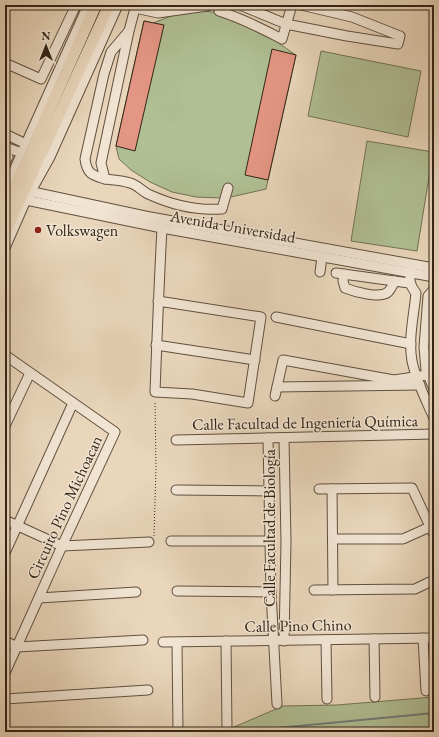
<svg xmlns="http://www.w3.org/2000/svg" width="439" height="737" font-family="'EB Garamond',serif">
	<rect width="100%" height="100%" fill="#e9d6bb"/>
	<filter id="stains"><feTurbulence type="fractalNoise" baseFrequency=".005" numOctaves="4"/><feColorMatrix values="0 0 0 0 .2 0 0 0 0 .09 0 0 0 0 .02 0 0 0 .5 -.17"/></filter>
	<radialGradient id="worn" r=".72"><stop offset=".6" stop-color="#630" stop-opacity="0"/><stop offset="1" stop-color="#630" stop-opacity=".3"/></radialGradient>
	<g fill="#b0bf94" stroke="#727255">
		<path d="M 191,12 C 198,12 206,11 213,12 C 244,15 270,38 296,55 L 266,189 L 231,197 L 221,198 L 196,197 L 172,192 L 150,182 L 131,170 L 119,159 L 116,146 L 144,21 L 153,23 L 174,15 Z"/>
		<polygon points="321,51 421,71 408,137 308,116"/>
		<polygon points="367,141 433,152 417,251 351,241"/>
		<polygon points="434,697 434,728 373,732 227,732 234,727 283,706 337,705"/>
	</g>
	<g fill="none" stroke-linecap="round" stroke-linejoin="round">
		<polyline stroke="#737c7a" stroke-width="2" points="262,732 267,729 434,713"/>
	</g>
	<g fill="#e39683" stroke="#332416">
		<polygon points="144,21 164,25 135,151 116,146"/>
		<polygon points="272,49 296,55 268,180 245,175"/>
	</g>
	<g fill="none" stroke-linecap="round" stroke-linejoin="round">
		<defs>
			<g id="minor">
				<path d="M 138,5 L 135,8 L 129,31 L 101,163 L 105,179 C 113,180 122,180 130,183 C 136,184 142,191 148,194 C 172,205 196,211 222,209 L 228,188"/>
				<polyline points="240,5 286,24 347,36 398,44 400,36 352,17 301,5"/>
				<polyline points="135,8 158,13 207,6"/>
				<path d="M 219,11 C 241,18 261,28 282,39 L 292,5"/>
				<polyline points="5,63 41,79 76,5"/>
				<polyline points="5,134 26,144"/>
				<polyline points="5,147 22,153"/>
				<polyline points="5,155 7,155 8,157 5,162"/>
				<path d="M 105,179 C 92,175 87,174 85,159 L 104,74 L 111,52 L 128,32"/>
				<polyline points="5,181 33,192 145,216 434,268"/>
				<polyline points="7,186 88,5"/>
				<polyline points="5,190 26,200 162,228 434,277"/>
				<polyline points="5,248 26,200 50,157 118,5"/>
				<path d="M 411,268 C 409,278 409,285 416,293 C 414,315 408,339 412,361 C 416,381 426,400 434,418"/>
				<polyline points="320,272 322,257"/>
				<polyline points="336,273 409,283"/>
				<path d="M 344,274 L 343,281 L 345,288 C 355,292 380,299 388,292 C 391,289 393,284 395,281"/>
				<polyline points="434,289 428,296 424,347 426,370 434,389"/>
				<path d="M 158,301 L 261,317 L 248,403 L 192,394 L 155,392 C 157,337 159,283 162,228"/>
				<polyline points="276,317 411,344"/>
				<polyline points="156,345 255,360"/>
				<polyline points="5,355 115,432 62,546 5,673"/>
				<polyline points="277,387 420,385"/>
				<polyline points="275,396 283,360 394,380 427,375"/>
				<polyline points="5,426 30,373"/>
				<polyline points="268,438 271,592 277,704"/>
				<polyline points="284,438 286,542 284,641"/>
				<polyline points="176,440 434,434"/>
				<polyline points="319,489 412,488 434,535"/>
				<polyline points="332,489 333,590"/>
				<polyline points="176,490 269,491"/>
				<polyline points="5,520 62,546 149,542"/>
				<polyline points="333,539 403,539 434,525"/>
				<polyline points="171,541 270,541"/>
				<polyline points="5,553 73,403"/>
				<polyline points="314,590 415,589 434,580"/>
				<polyline points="177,591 271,592"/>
				<polyline points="39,598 136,592"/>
				<polyline points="423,638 426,691"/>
				<polyline points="374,639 375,697"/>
				<polyline points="326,640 327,699"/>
				<polyline points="5,641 17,647 143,640"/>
				<polyline points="226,641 227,730"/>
				<polyline points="163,642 434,638"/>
				<polyline points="177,643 178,732"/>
				<polyline points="5,699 148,690"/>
			</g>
			<g id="major">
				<polyline points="5,209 96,5"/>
				<polyline points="5,232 109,5"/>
			</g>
		</defs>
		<use href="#minor" stroke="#60503f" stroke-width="11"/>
		<use href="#major" stroke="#332416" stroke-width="13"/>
		<polyline stroke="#332416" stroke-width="1" stroke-dasharray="1 2" stroke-linecap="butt" points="154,536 156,468 155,401"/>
		<use href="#minor" stroke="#f1e4d3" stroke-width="9"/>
		<use href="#major" stroke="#e9d6bb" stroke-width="11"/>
	</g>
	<circle fill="#8f2418" stroke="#f1e4d3" stroke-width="1.5" cx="38" cy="230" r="4"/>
	<g text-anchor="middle" stroke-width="3" stroke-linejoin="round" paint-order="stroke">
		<g font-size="16" fill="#332416" stroke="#f1e4d3">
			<text transform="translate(233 226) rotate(10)" y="6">Avenida Universidad</text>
			<text transform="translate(305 422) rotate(-1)" y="6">Calle Facultad de Ingenierίa Quίmica</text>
			<text transform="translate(64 507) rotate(-65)" y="6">Circuito Pino Michoacan</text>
			<text transform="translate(269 528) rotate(-90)" y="6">Calle Facultad de Biología</text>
			<text transform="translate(298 625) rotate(-1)" y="6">Calle Pino Chino</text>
		</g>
		<g font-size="16" fill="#332416" stroke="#f1e4d3" text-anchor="start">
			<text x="46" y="236">Volkswagen</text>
		</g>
	</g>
	<rect width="439" height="737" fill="none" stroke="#e9d6bb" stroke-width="20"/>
	<rect x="6" y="6" width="427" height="725" fill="none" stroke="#332416" stroke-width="2"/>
	<rect x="10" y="10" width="419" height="717" fill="none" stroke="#332416"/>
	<g transform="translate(46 46)" stroke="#f1e4d3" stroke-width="3" paint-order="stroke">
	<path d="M0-3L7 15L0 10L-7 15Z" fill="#332416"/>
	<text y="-6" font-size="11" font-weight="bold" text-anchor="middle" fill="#332416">N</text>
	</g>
	<rect width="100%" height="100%" filter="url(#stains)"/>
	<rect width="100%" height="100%" fill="url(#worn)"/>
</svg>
